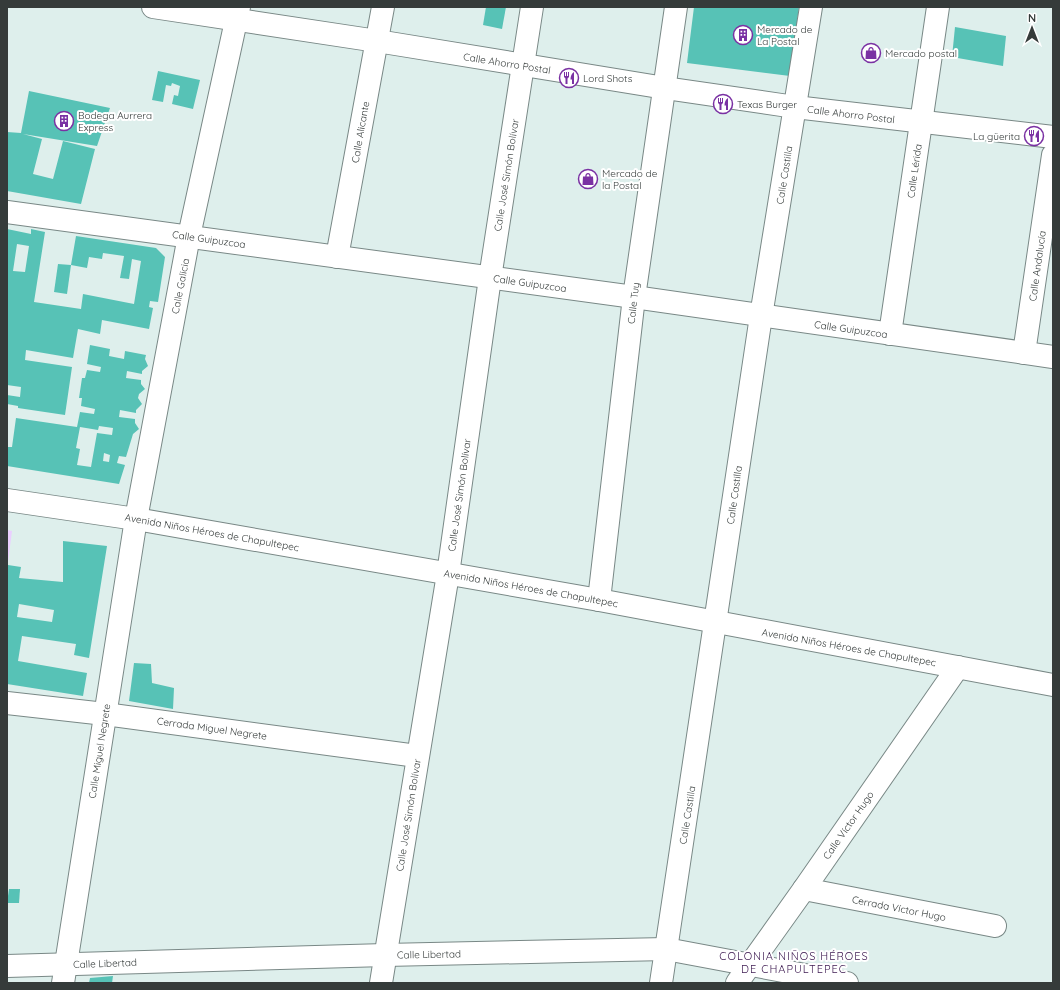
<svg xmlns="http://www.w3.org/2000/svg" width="1060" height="990" font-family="Quicksand,sans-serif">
	<rect width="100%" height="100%" fill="#deefec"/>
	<polygon fill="#eacfff" points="7,530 12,531 7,570"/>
	<g fill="#57c2b6" fill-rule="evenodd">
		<polygon points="486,7 506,7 502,29 483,25"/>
		<polygon points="694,7 799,7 790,76 687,63"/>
		<polygon points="955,27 1006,36 1003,66 952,57"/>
		<polygon points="158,71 200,80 193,109 172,104 174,95 178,96 180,86 172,83 171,86 166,85 163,102 152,100"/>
		<polygon points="29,91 110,108 97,146 23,134 42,139 33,174 53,179 63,141 95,149 81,204 7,191 7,132 21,133"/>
		<path d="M 7,229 L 31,234 L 31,229 L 45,232 L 34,302 L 81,309 L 83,294 L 134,304 L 141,261 L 132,259 L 129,279 L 120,278 L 124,256 L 103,253 L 102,259 L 89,257 L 87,268 L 71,265 L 76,236 L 156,248 L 165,257 L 158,302 L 150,301 L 149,307 L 153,308 L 149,329 L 102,320 L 100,334 L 78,329 L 73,358 L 26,350 L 25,360 L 72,367 L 65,415 L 18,408 L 18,406 L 7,404 L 7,395 L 20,397 L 21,387 L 7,385 ZM 17,244 L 29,246 L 25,272 L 13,271 Z"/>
		<polygon points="58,264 71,265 67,294 54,292"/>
		<path d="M 90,345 L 110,349 L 109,356 L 124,359 L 125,351 L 146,355 L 145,359 L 148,366 L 142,371 L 142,374 L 127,371 L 126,378 L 141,380 L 141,384 L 145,389 L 139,394 L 138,398 L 142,404 L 136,410 L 136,413 L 120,410 L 119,417 L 135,419 L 135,423 L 139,429 L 133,434 L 126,457 L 119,456 L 117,463 L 125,465 L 119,484 L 7,466 L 7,447 L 12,447 L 16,418 L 77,427 L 80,412 L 94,414 L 95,409 L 81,406 L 82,398 L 79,398 L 82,378 L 85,378 L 87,370 L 100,372 L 101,367 L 87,364 ZM 99,426 L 113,428 L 112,435 L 97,433 L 91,467 L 77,465 L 80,449 L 76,448 L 80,427 L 98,430 ZM 104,453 L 110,455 L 109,462 L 103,461 Z"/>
		<path d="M 63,541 L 107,546 L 89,658 L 74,655 L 76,644 L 22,636 L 18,661 L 87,673 L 83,696 L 7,684 L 8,565 L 21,567 L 19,578 L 63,582 ZM 19,604 L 54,610 L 52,622 L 17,617 Z"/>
		<polygon points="134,663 151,664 152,683 174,688 173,709 129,701"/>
		<polygon points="9,889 20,889 19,903 7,903"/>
		<polygon points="113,976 112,983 89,983 90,978"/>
	</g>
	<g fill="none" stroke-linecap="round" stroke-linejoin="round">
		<defs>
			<g id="street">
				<polyline points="153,7 377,41 665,88 795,107 1053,137"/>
				<polyline points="7,212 634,297 1053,357"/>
				<polyline points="337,257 383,7"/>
				<polyline points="890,334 938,7"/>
				<polyline points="1024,353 1053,155"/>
				<polyline points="599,600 634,297 676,7"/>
				<polyline points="7,703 105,714 417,756"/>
				<polyline points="804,889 995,926"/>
				<polyline points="7,966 385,955 666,949 847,983"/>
				<polyline points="63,983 136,519 189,236 239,7"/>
				<polyline points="661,983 761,316 811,7"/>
				<polyline points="737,983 804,889 958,667"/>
			</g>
			<g id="secondary">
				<polyline points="7,500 136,519 599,600 1053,685"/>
				<polyline points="381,983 448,574 490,278 532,7"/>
			</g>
		</defs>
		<use href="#street" stroke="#798886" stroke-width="24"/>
		<use href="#secondary" stroke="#798886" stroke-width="24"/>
		<use href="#street" stroke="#fff" stroke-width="22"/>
		<use href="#secondary" stroke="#fff" stroke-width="22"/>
	</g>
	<defs>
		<symbol id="building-ring" viewBox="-11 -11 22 22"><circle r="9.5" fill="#fff" stroke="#7a31a3" stroke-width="1.5"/><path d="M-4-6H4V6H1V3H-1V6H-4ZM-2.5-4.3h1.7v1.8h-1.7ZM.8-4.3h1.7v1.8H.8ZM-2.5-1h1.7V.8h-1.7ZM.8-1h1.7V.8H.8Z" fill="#7a31a3"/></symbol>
		<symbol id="shop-ring" viewBox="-11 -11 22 22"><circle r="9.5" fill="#fff" stroke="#7a31a3" stroke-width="1.5"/><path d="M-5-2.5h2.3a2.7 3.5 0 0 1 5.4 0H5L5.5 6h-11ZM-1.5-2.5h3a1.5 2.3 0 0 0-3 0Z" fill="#7a31a3"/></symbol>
		<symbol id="restaurant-ring" viewBox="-11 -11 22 22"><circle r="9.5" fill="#fff" stroke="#7a31a3" stroke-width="1.5"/><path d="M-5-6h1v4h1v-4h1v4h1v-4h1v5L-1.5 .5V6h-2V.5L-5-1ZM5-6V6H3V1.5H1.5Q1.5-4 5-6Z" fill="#7a31a3"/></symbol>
	</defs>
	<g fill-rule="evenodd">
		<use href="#building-ring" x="732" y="24" width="22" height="22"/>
		<use href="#shop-ring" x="860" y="42" width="22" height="22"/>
		<use href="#restaurant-ring" x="558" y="67" width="22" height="22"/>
		<use href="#restaurant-ring" x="712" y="93" width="22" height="22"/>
		<use href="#building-ring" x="53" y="110" width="22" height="22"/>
		<use href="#restaurant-ring" x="1023" y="125" width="22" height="22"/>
		<use href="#shop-ring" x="577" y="168" width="22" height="22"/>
	</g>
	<g text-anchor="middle" stroke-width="4" stroke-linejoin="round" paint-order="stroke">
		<g font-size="10" fill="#353b3a" stroke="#fff" text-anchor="start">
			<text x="757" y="33">Mercado de<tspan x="757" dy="12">La Postal</tspan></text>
			<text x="885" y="57">Mercado postal</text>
			<text x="583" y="82">Lord Shots</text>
			<text x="737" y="108">Texas Burger</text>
			<text x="78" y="119">Bodega Aurrera<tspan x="78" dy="12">Express</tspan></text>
			<text x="1020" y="140" text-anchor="end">La güerita</text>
			<text x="602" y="177">Mercado de<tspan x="602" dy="12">la Postal</tspan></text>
		</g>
		<g font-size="10" fill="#353b3a" stroke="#fff">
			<text transform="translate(507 63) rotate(9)" y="4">Calle Ahorro Postal</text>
			<text transform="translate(851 114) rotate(7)" y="4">Calle Ahorro Postal</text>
			<text transform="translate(360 132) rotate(-80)" y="4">Calle Alicante</text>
			<text transform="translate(914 171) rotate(-82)" y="4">Calle Lérida</text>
			<text transform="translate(506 175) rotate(-81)" y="4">Calle José Simón Bolívar</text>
			<text transform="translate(784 175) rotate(-81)" y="4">Calle Castilla</text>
			<text transform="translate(209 239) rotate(8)" y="4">Calle Guipuzcoa</text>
			<text transform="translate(1037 266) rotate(-82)" y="4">Calle Andalucía</text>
			<text transform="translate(530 283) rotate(8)" y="4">Calle Guipuzcoa</text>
			<text transform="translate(180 286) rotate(-79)" y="4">Calle Galicia</text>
			<text transform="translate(633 303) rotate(-83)" y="4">Calle Tuy</text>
			<text transform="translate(851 329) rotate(8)" y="4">Calle Guipuzcoa</text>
			<text transform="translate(459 495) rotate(-82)" y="4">Calle José Simón Bolívar</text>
			<text transform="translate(734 495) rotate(-82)" y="4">Calle Castilla</text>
			<text transform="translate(212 532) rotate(10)" y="4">Avenida Niños Héroes de Chapultepec</text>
			<text transform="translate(531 588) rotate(10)" y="4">Avenida Niños Héroes de Chapultepec</text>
			<text transform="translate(849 647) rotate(10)" y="4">Avenida Niños Héroes de Chapultepec</text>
			<text transform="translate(212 728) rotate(8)" y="4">Cerrada Miguel Negrete</text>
			<text transform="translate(99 751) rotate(-81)" y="4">Calle Miguel Negrete</text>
			<text transform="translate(408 815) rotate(-81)" y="4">Calle José Simón Bolívar</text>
			<text transform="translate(687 815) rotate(-81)" y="4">Calle Castilla</text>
			<text transform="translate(848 825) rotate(-55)" y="4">Calle Víctor Hugo</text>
			<text transform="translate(899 908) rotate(11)" y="4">Cerrada Víctor Hugo</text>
			<text transform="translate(429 954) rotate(-1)" y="4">Calle Libertad</text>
			<text transform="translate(105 963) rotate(-2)" y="4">Calle Libertad</text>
		</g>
		<g font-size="11" letter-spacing="1" fill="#3b184f" stroke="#fff">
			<text x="794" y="960">COLONIA NIÑOS HÉROES<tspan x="794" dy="13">DE CHAPULTEPEC</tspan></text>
		</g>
	</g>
	<rect width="1060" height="990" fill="none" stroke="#353b3a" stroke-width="16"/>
	<g transform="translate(1032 28)" stroke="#ffffff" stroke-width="3" paint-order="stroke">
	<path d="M0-3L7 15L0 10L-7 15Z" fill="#353b3a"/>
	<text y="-6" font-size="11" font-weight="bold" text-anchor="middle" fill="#353b3a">N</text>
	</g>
</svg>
